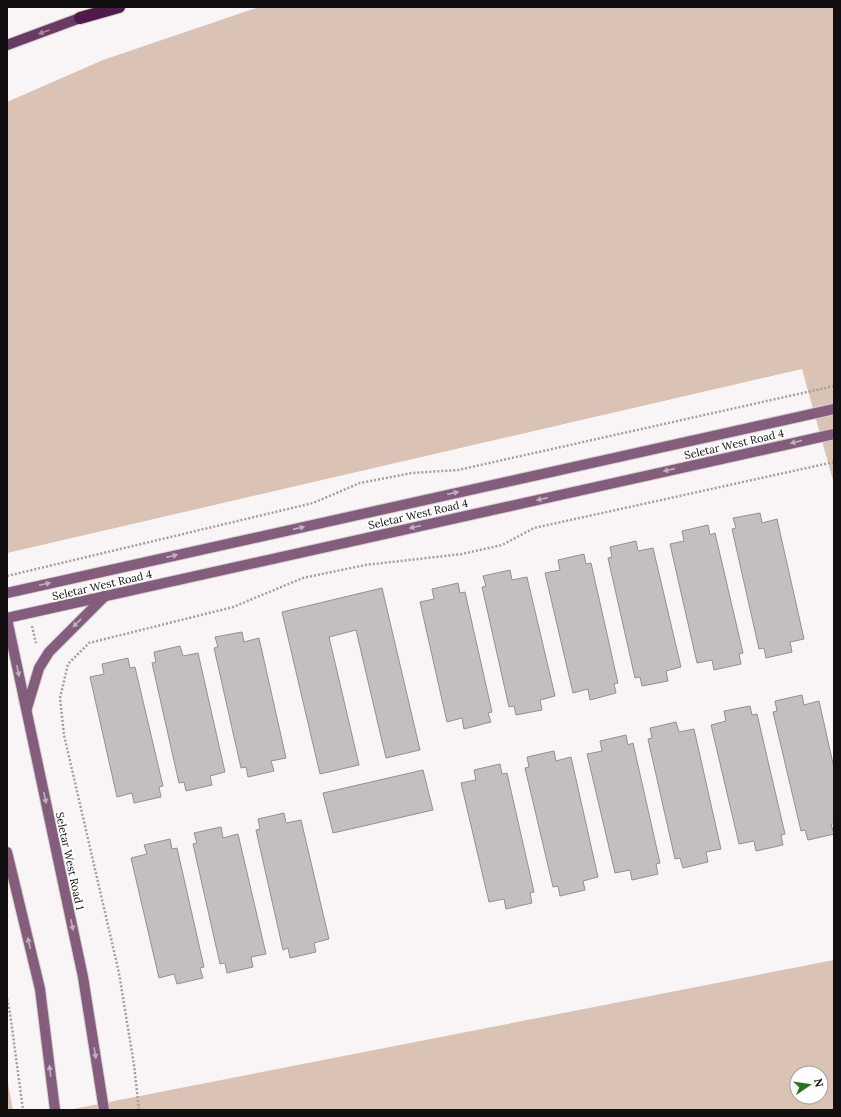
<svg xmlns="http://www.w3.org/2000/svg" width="841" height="1117" font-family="Lora,serif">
	<rect width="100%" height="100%" fill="#f9f4f5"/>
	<g fill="#dac3b4" fill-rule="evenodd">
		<polygon points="259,7 834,7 834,484 802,369 7,553 7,102 103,60"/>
		<path d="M 834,960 L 834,1110 L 68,1110 ZM 797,1073 L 821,1073 L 821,1097 L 797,1097 Z"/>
		<polygon points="7,1078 13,1110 7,1110"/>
	</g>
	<g fill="#c4bfbe" stroke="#959090">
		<polygon points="760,513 762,523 777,519 804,639 790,642 792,652 766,658 764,648 759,649 732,529 736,528 733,518"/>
		<polygon points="708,525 710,535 715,533 743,653 739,654 741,664 714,670 712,660 697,663 670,544 684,541 682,531"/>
		<polygon points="636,541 638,551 653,548 681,667 666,671 668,681 642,686 640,677 635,678 608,558 612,557 610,547"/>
		<polygon points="584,554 586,564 591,563 618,683 614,684 616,693 590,700 588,689 573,693 545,573 560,570 558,560"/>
		<polygon points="510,570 512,580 527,577 555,696 540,700 542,710 516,715 514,706 509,707 482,587 486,586 483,576"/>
		<polygon points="458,583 460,593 465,592 492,712 488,713 491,722 464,729 462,718 447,722 420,602 434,599 432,589"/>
		<polygon points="382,588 420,750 386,758 356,630 329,637 359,765 320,774 282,612"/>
		<polygon points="242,632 244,642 259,638 286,758 271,761 274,771 248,777 246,767 241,768 214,648 218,647 215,637"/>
		<polygon points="180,646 183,656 198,653 225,772 210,776 212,785 186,791 184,782 179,783 152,663 156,662 154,652"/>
		<polygon points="128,658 130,668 135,667 163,786 159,787 161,797 134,803 132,793 117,797 90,677 104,674 102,664"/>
		<polygon points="802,695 804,705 819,701 834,768 834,824 831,824 834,834 808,840 805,830 801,831 773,712 777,711 775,701"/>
		<polygon points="750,706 752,715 757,714 785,834 781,835 783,845 756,851 754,841 739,844 711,725 726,721 724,711"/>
		<polygon points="676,722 679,732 694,729 721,849 706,852 708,862 683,868 680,858 675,859 648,739 652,738 650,728"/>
		<polygon points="626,735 628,745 633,743 660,863 656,864 658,874 632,880 630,870 615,873 587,754 602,751 600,741"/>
		<polygon points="554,751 556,761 571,757 598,877 583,881 585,890 560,896 558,886 553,887 525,768 529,767 527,757"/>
		<polygon points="500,764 502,774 507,773 534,892 530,893 532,903 506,909 504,899 489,902 461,783 476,780 474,770"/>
		<polygon points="423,770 433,810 333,833 323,793"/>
		<polygon points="284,813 286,823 301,820 329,939 314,943 316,952 290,958 288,948 283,950 256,830 260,829 258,819"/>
		<polygon points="221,827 223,838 238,834 266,954 251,957 253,967 227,973 225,963 220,964 193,844 197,843 194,833"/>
		<polygon points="170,839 172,849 177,848 204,967 200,968 203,978 177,984 174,974 159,978 131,858 147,854 144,845"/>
	</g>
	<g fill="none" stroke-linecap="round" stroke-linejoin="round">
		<defs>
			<g id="secondary">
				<polyline points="7,593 834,409"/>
				<polyline points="7,618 834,434"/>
				<polyline points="7,619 83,977 104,1110"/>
				<polyline points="27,708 39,668 49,652 105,596"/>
				<polyline points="7,852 40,989 55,1110"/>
			</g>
			<polyline id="primary" points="7,45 88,15"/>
			<polyline id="motorway" points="80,18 119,7"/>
		</defs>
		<use href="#secondary" stroke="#d4cfd0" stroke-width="12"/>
		<use href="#primary" stroke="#d4cfd0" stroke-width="12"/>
		<use href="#motorway" stroke="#d4cfd0" stroke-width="14"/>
		<g stroke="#a39fa0" stroke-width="2.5" stroke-dasharray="2 2" stroke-linecap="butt">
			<polyline points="7,576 313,503 360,483 412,473 458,470 834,386"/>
			<polyline points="32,626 36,643"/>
			<polyline points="7,999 10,1013 23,1110"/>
			<polyline points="139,1110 134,1065 119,973 64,735 60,698 68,664 89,643 233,607 303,578 365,565 462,554 502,545 534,528 834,462"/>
		</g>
		<use href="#secondary" stroke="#845d7d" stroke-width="10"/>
		<use href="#primary" stroke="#693a62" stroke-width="10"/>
		<use href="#motorway" stroke="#501b4a" stroke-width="12"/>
	</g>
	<defs><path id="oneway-solid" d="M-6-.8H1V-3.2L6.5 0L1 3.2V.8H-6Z"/></defs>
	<use fill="#a589a1" href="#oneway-solid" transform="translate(44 32) rotate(160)"/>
	<g fill="#c2aebe">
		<use href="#oneway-solid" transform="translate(796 442) rotate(167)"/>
		<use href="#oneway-solid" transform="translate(669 470) rotate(167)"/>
		<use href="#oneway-solid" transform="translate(453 493) rotate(-13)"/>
		<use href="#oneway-solid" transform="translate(542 499) rotate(167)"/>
		<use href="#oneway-solid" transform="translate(415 527) rotate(167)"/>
		<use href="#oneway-solid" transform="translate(299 528) rotate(-13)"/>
		<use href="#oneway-solid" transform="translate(172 556) rotate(-13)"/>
		<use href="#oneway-solid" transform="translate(45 584) rotate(-13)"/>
		<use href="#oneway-solid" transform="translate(77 623) rotate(136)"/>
		<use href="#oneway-solid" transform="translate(18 671) rotate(78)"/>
		<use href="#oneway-solid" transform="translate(45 798) rotate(78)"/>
		<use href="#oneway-solid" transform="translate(72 925) rotate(78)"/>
		<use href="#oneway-solid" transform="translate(29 943) rotate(-104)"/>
		<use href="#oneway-solid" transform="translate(95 1053) rotate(81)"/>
		<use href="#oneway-solid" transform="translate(50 1071) rotate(-97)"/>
	</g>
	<g text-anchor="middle" stroke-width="3.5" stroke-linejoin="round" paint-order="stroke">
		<g font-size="11" fill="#110f10" stroke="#fff">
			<text transform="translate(734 444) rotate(-13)" y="4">Seletar West Road 4</text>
			<text transform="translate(418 514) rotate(-13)" y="4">Seletar West Road 4</text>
			<text transform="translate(102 585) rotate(-13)" y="4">Seletar West Road 4</text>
			<text transform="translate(70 861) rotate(78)" y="4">Seletar West Road 1</text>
		</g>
	</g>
	<rect width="841" height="1117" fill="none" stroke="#110f10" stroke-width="16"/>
	<g transform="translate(809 1085) rotate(77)"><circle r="19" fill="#ffffff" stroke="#a09f9f"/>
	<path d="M0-3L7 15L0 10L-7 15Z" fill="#2a761d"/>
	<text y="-6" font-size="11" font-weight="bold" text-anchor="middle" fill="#110f10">N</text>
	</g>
</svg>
